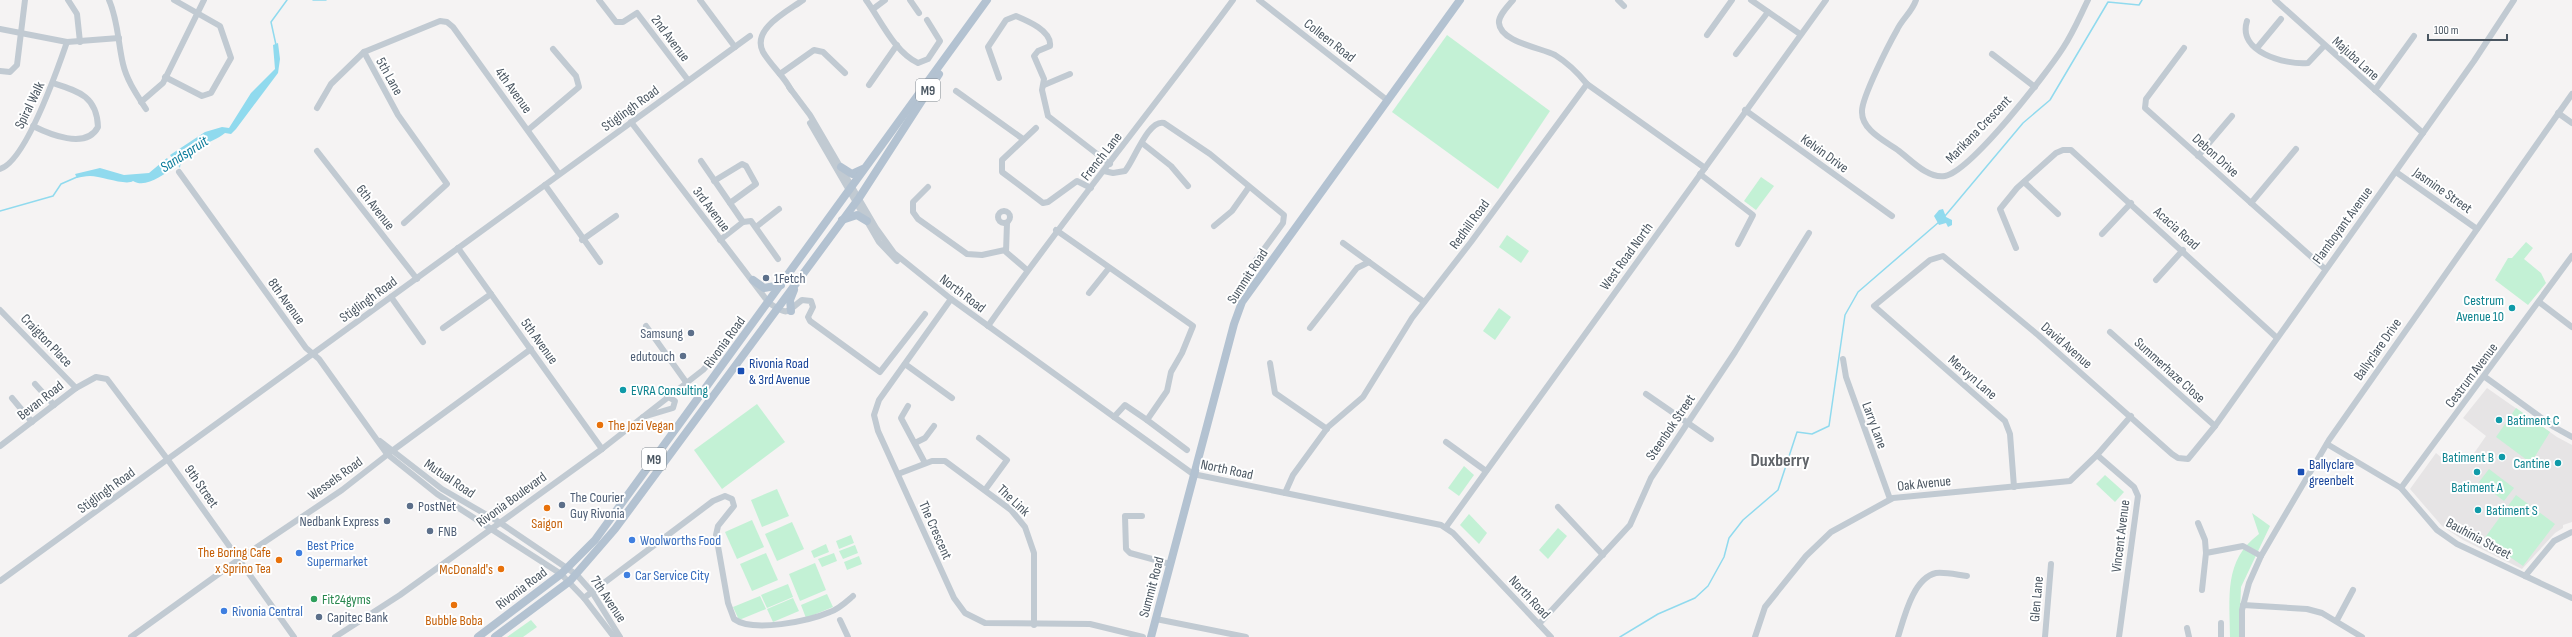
<svg xmlns="http://www.w3.org/2000/svg" width="2572" height="637" font-family="'Sofia Sans Condensed',sans-serif">
	<rect width="100%" height="100%" fill="#f5f3f3"/>
	<polygon fill="#e6e4e5" points="2487,388 2557,437 2572,445 2572,522 2563,525 2563,528 2555,533 2522,569 2463,540 2442,526 2410,489 2436,453 2449,464 2460,451 2470,459 2486,436 2463,418"/>
	<g fill="#c3f1d5">
		<polygon points="1447,35 1550,111 1498,189 1392,112"/>
		<polygon points="1761,177 1774,186 1756,210 1744,201"/>
		<polygon points="1507,235 1529,251 1521,263 1499,247"/>
		<polygon points="2526,242 2533,248 2524,259 2541,273 2546,283 2528,305 2495,280 2508,258 2512,258"/>
		<polygon points="1499,308 1511,317 1495,340 1483,331"/>
		<polygon points="757,404 785,442 722,489 694,450"/>
		<polygon points="2516,408 2550,432 2531,463 2496,437"/>
		<polygon points="1464,466 1474,475 1459,496 1448,488"/>
		<polygon points="2489,469 2514,488 2504,501 2479,482"/>
		<polygon points="2105,475 2124,492 2115,502 2096,484"/>
		<polygon points="777,489 789,516 762,527 751,500"/>
		<polygon points="2516,495 2555,524 2523,566 2484,539"/>
		<path d="M 2252,513 L 2270,526 L 2241,587 L 2239,637 L 2230,637 C 2230,597 2223,561 2259,534 Z"/>
		<polygon points="1469,514 1487,533 1479,544 1460,525"/>
		<polygon points="752,520 764,547 737,559 725,532"/>
		<polygon points="792,522 804,549 777,561 765,534"/>
		<polygon points="1558,528 1567,536 1548,559 1539,550"/>
		<polygon points="851,535 854,543 839,549 836,541"/>
		<polygon points="826,544 829,552 814,558 811,551"/>
		<polygon points="855,545 858,553 843,559 839,551"/>
		<polygon points="766,553 778,580 752,591 740,564"/>
		<polygon points="834,553 837,561 822,567 818,559"/>
		<polygon points="859,556 862,564 847,570 844,562"/>
		<polygon points="815,563 826,590 800,601 789,574"/>
		<polygon points="788,584 793,597 767,608 761,595"/>
		<polygon points="827,594 833,607 806,618 801,605"/>
		<polygon points="760,596 766,609 739,620 733,607"/>
		<polygon points="793,598 799,611 773,622 767,609"/>
		<polygon points="531,620 537,627 523,637 507,637"/>
	</g>
	<g fill="#90daee">
		<path d="M 278,43 L 280,59 L 278,73 L 236,129 L 231,134 L 225,133 C 212,144 181,149 180,168 L 170,155 L 205,132 L 222,127 L 229,128 L 251,93 L 275,69 L 273,45 Z"/>
		<path d="M 167,158 L 174,168 C 163,174 146,189 133,181 C 126,186 101,176 90,176 C 85,176 81,177 77,178 L 75,174 L 100,168 L 124,175 L 149,173 Z"/>
		<polygon points="1943,209 1946,217 1952,220 1952,225 1948,227 1946,223 1939,225 1934,216 1939,210"/>
	</g>
	<g fill="none" stroke-linecap="round" stroke-linejoin="round">
		<g stroke="#90daee" stroke-width="1.5">
			<polyline points="313,0 326,0"/>
			<polyline points="276,45 271,22 287,0"/>
			<polyline points="0,211 53,196 61,184 77,177"/>
			<polyline points="1945,216 2023,123 2050,100 2108,2 2139,5 2142,0"/>
			<polyline points="1620,637 1658,614 1695,598 1708,586 1724,557 1729,538 1743,520 1778,490 1797,432 1812,434 1829,426 1845,315 1858,292 1939,222"/>
		</g>
		<g stroke="#c1cad2" stroke-width="6">
			<polyline points="68,0 77,14 80,42"/>
			<path d="M 109,0 C 118,20 118,43 123,64 C 127,81 137,95 146,109"/>
			<polyline points="599,0 616,22 623,22 637,13 688,80"/>
			<polyline points="700,0 735,47"/>
			<path d="M 866,0 C 880,19 895,53 918,63 L 928,59 L 940,41 L 927,20"/>
			<polyline points="910,0 919,13"/>
			<polyline points="1259,0 1387,100"/>
			<path d="M 1513,0 C 1508,6 1498,16 1499,23 C 1500,42 1542,48 1555,55 C 1568,63 1578,73 1587,84 L 1705,168"/>
			<polyline points="1618,0 1624,6"/>
			<polyline points="1751,0 1800,34"/>
			<path d="M 1916,0 C 1912,12 1902,19 1897,30 C 1889,44 1862,97 1862,111 C 1861,130 1885,141 1899,151 C 1911,160 1928,179 1945,176 C 1971,171 2047,73 2063,48 C 2073,33 2080,16 2088,0"/>
			<polyline points="2275,0 2423,133"/>
			<polyline points="873,9 885,0"/>
			<path d="M 2247,21 C 2237,52 2285,65 2308,63 L 2324,46"/>
			<polyline points="0,29 67,42 119,38"/>
			<polyline points="1707,35 1732,0"/>
			<polyline points="2184,48 2146,99 2145,108 2325,269"/>
			<polyline points="2257,48 2281,19"/>
			<polyline points="1736,54 1768,12"/>
			<polyline points="1992,54 2035,87"/>
			<polyline points="0,71 10,72 17,65 25,0"/>
			<polyline points="780,74 814,50 823,52 845,73"/>
			<polyline points="165,77 202,96 211,93 231,58 220,26 174,0"/>
			<path d="M 999,78 L 988,47 L 1006,20 L 1016,16 C 1028,21 1052,31 1050,46 L 1038,51 L 1034,56 L 1044,79 L 1042,90 L 1048,116 L 1110,164"/>
			<polyline points="869,85 897,45"/>
			<polyline points="1044,85 1070,74"/>
			<polyline points="789,87 810,115 876,228 894,253 951,299 1193,474 1441,525 1453,533 1551,637"/>
			<path d="M 791,90 C 784,76 771,66 763,52 C 751,29 788,11 803,0"/>
			<polyline points="2375,90 2414,36"/>
			<polyline points="956,91 1023,139"/>
			<polyline points="141,102 163,83 204,0"/>
			<polyline points="317,108 331,84 364,52"/>
			<polyline points="1745,110 1892,216"/>
			<polyline points="2558,113 2572,123"/>
			<path d="M 631,122 L 769,303 C 789,316 785,313 802,300 L 811,301 L 813,307 L 808,317 L 810,321 L 880,372 L 925,314"/>
			<polyline points="810,123 879,242 897,261"/>
			<path d="M 33,126 C 49,134 86,150 98,127 C 97,96 78,91 53,83"/>
			<polyline points="1036,128 1002,160 1002,172 1043,203 1048,202 1077,181 1091,188"/>
			<polyline points="528,130 579,87 576,76 553,49"/>
			<polyline points="1142,143 1171,166 1188,186"/>
			<polyline points="317,151 417,279"/>
			<polyline points="2198,156 2232,116"/>
			<polyline points="701,161 743,222"/>
			<path d="M 0,169 C 26,161 58,68 67,42"/>
			<path d="M 1104,171 L 1113,173 L 1125,171 C 1134,161 1148,119 1164,123 L 1210,154 L 1284,215 L 1283,223 L 1256,260"/>
			<polyline points="179,172 306,348 319,359 387,454 437,494 561,574 584,598 614,637"/>
			<polyline points="2396,172 2477,229"/>
			<polyline points="1700,174 1753,215 1738,244"/>
			<polyline points="714,181 742,164 746,166 756,184 730,203"/>
			<polyline points="2024,182 2058,214"/>
			<polyline points="545,185 600,262"/>
			<polyline points="928,187 913,202 913,212 918,219 967,254 982,255 1005,250"/>
			<polyline points="2251,203 2296,149"/>
			<circle cx="1004" cy="217" r="6"/>
			<polyline points="404,223 447,184 398,115 364,52 440,21 447,22 453,27 559,174"/>
			<polyline points="1007,223 1006,252 1027,270"/>
			<polyline points="1214,226 1232,211 1249,187"/>
			<polyline points="756,227 779,209"/>
			<polyline points="1056,230 1193,326 1182,353 1171,372 1167,391 1147,420 1125,405 1114,417"/>
			<polyline points="2102,234 2131,203"/>
			<polyline points="582,240 616,216"/>
			<polyline points="720,240 743,222 751,221 778,259"/>
			<polyline points="1343,243 1424,302"/>
			<polyline points="458,248 602,449"/>
			<polyline points="2016,248 2000,209 2017,188 2056,153 2063,150 2071,150 2276,337"/>
			<polyline points="2156,280 2183,250"/>
			<polyline points="1089,293 1109,268"/>
			<polyline points="391,297 423,342"/>
			<polyline points="951,299 879,400 874,415 878,431 954,598 965,613 985,623 1090,624 1143,637"/>
			<polyline points="2539,302 2572,327"/>
			<polyline points="0,310 76,388"/>
			<polyline points="646,326 686,382"/>
			<path d="M 988,326 C 1066,215 1152,110 1233,0"/>
			<polyline points="443,328 491,294"/>
			<polyline points="1310,328 1357,268 1369,262"/>
			<polyline points="2110,332 2215,426"/>
			<polyline points="1843,359 1846,377 1890,499"/>
			<polyline points="1270,363 1275,393 1327,429"/>
			<polyline points="905,364 952,398"/>
			<polyline points="2485,377 2554,427 2572,437"/>
			<polyline points="35,384 54,405"/>
			<polyline points="1646,394 1711,439"/>
			<polyline points="12,398 32,422"/>
			<polyline points="908,406 901,418 925,463"/>
			<polyline points="643,417 673,408 675,401 667,396"/>
			<polyline points="1147,420 1187,450"/>
			<polyline points="979,438 1007,460 985,490"/>
			<polyline points="380,441 442,489 499,522 577,575 592,592 620,637"/>
			<polyline points="1446,442 1486,471"/>
			<polyline points="915,443 925,438 934,426"/>
			<polyline points="2327,444 2401,488 2437,530 2457,544 2572,598"/>
			<polyline points="0,446 76,388 96,377 107,379 168,460 294,637"/>
			<polyline points="2097,455 2134,487 2138,496 2119,637"/>
			<polyline points="898,474 932,461 945,461 1011,510 1025,527 1034,553 1034,625"/>
			<polyline points="2014,487 2010,434 2005,421 1874,306 1930,260 1943,256 2038,335 2172,454 2178,458 2188,459 2215,426 2474,61 2514,0"/>
			<polyline points="2401,488 2572,256"/>
			<polyline points="1285,493 1293,475 1328,427 1363,397 1412,318 1471,242 1587,84"/>
			<polyline points="1558,507 1603,555"/>
			<polyline points="1142,516 1125,516 1126,549 1130,553 1170,564"/>
			<polyline points="2198,523 2205,540 2206,553"/>
			<polyline points="1446,527 1826,0"/>
			<polyline points="2525,576 2554,541 2572,532"/>
			<polyline points="0,581 750,36"/>
			<polyline points="2202,590 2206,553 2243,546 2261,556"/>
			<path d="M 584,598 L 713,501 L 725,496 L 732,499 L 734,506 L 718,526 L 716,535 L 728,603 L 734,619 C 753,633 809,621 830,612 C 839,609 846,602 853,596"/>
			<polyline points="2243,605 2307,609 2322,613 2362,637"/>
			<polyline points="1156,619 1246,637"/>
			<polyline points="840,620 848,637"/>
			<polyline points="2337,620 2353,590"/>
			<polyline points="2221,623 2221,637"/>
			<polyline points="1539,624 1630,525 1651,478 1735,352 1809,233"/>
			<polyline points="2187,628 2189,637"/>
			<polyline points="131,637 238,560 342,490 392,451 531,349"/>
			<polyline points="335,637 400,595 602,449 703,370 713,359"/>
			<polyline points="1755,637 1765,607 1806,556 1831,532 1893,498 2070,481 2097,455 2131,416"/>
			<path d="M 1898,637 C 1904,618 1913,578 1936,573 C 1946,572 1958,575 1967,576"/>
			<polyline points="2045,637 2051,564"/>
			<polyline points="2242,637 2242,610 2249,583 2261,556 2329,440 2572,94"/>
		</g>
		<g stroke="#b3c2d1" stroke-width="8">
			<polyline points="841,167 852,174 863,169"/>
			<polyline points="842,220 857,215 867,221"/>
			<polyline points="753,280 764,288 781,285"/>
			<polyline points="791,311 790,300 794,290"/>
			<polyline points="478,637 561,574 595,540 987,0"/>
			<polyline points="495,637 570,581 615,529 859,198 939,74"/>
			<polyline points="1151,637 1234,324 1242,302 1460,0"/>
		</g>
	</g>
	<g fill="#5c6f8a" stroke="#fff" stroke-width="1.5">
		<circle cx="766" cy="278" r="4"/>
		<circle cx="691" cy="333" r="4"/>
		<circle cx="683" cy="356" r="4"/>
		<circle cx="562" cy="505" r="4"/>
		<circle cx="410" cy="506" r="4"/>
		<circle cx="387" cy="521" r="4"/>
		<circle cx="430" cy="531" r="4"/>
		<circle cx="319" cy="617" r="4"/>
	</g>
	<g fill="#0f9aa8" stroke="#fff" stroke-width="1.5">
		<circle cx="2512" cy="308" r="4"/>
		<circle cx="623" cy="390" r="4"/>
		<circle cx="2499" cy="420" r="4"/>
		<circle cx="2502" cy="457" r="4"/>
		<circle cx="2558" cy="463" r="4"/>
		<circle cx="2477" cy="472" r="4"/>
		<circle cx="2478" cy="510" r="4"/>
	</g>
	<g fill="#1a4fb4" stroke="#fff" stroke-width="1.5">
		<rect x="737" y="367" width="8" height="8" rx="2"/>
		<rect x="2297" y="468" width="8" height="8" rx="2"/>
	</g>
	<g fill="#e8710a" stroke="#fff" stroke-width="1.5">
		<circle cx="600" cy="425" r="4"/>
		<circle cx="547" cy="508" r="4"/>
		<circle cx="279" cy="560" r="4"/>
		<circle cx="501" cy="569" r="4"/>
		<circle cx="454" cy="605" r="4"/>
	</g>
	<g fill="#3f7fe0" stroke="#fff" stroke-width="1.5">
		<circle cx="632" cy="540" r="4"/>
		<circle cx="299" cy="553" r="4"/>
		<circle cx="627" cy="575" r="4"/>
		<circle cx="224" cy="611" r="4"/>
	</g>
	<circle fill="#2e9e5b" stroke="#fff" stroke-width="1.5" cx="314" cy="599" r="4"/>
	<g text-anchor="middle" stroke-width="4" stroke-linejoin="round" paint-order="stroke">
		<g fill="#fff" stroke="#808990" stroke-width="1">
			<rect x="916" y="79" width="24" height="22" rx="3"/>
			<rect x="642" y="448" width="24" height="22" rx="3"/>
		</g>
		<g font-size="13" font-weight="bold" fill="#4a5661">
			<text x="928" y="95">M9</text>
			<text x="654" y="464">M9</text>
		</g>
		<g font-size="14" fill="#4a5661" stroke="#fff">
			<text transform="translate(671 38) rotate(53)" y="5">2nd Avenue</text>
			<text transform="translate(1330 40) rotate(38)" y="5">Colleen Road</text>
			<text transform="translate(2356 58) rotate(42)" y="5">Majuba Lane</text>
			<text transform="translate(390 76) rotate(61)" y="5">5th Lane</text>
			<text transform="translate(514 90) rotate(54)" y="5">4th Avenue</text>
			<text transform="translate(29 105) rotate(-64)" y="5">Spiral Walk</text>
			<text transform="translate(630 108) rotate(-36)" y="5">Stiglingh Road</text>
			<text transform="translate(1978 129) rotate(-46)" y="5">Marikana Crescent</text>
			<text transform="translate(1825 153) rotate(36)" y="5">Kelvin Drive</text>
			<text transform="translate(2216 155) rotate(42)" y="5">Debon Drive</text>
			<text transform="translate(1101 156) rotate(-52)" y="5">French Lane</text>
			<text transform="translate(2443 190) rotate(35)" y="5">Jasmine Street</text>
			<text transform="translate(376 207) rotate(52)" y="5">6th Avenue</text>
			<text transform="translate(712 209) rotate(53)" y="5">3rd Avenue</text>
			<text transform="translate(1469 224) rotate(-54)" y="5">Redhill Road</text>
			<text transform="translate(2342 225) rotate(-54)" y="5">Flamboyant Avenue</text>
			<text transform="translate(2177 228) rotate(42)" y="5">Acacia Road</text>
			<text transform="translate(1626 256) rotate(-54)" y="5">West Road North</text>
			<text transform="translate(1247 276) rotate(-57)" y="5">Summit Road</text>
			<text transform="translate(963 293) rotate(37)" y="5">North Road</text>
			<text transform="translate(368 299) rotate(-36)" y="5">Stiglingh Road</text>
			<text transform="translate(287 301) rotate(54)" y="5">8th Avenue</text>
			<text transform="translate(47 340) rotate(46)" y="5">Craigton Place</text>
			<text transform="translate(540 341) rotate(54)" y="5">5th Avenue</text>
			<text transform="translate(724 342) rotate(-54)" y="5">Rivonia Road</text>
			<text transform="translate(2067 345) rotate(41)" y="5">David Avenue</text>
			<text transform="translate(2377 349) rotate(-55)" y="5">Ballyclare Drive</text>
			<text transform="translate(2170 370) rotate(42)" y="5">Summerhaze Close</text>
			<text transform="translate(2471 375) rotate(-53)" y="5">Cestrum Avenue</text>
			<text transform="translate(1973 377) rotate(41)" y="5">Mervyn Lane</text>
			<text transform="translate(40 400) rotate(-38)" y="5">Bevan Road</text>
			<text transform="translate(1875 425) rotate(70)" y="5">Larry Lane</text>
			<text transform="translate(1670 427) rotate(-56)" y="5">Steenbok Street</text>
			<text transform="translate(1227 469) rotate(12)" y="5">North Road</text>
			<text transform="translate(335 478) rotate(-36)" y="5">Wessels Road</text>
			<text transform="translate(450 478) rotate(34)" y="5">Mutual Road</text>
			<text transform="translate(1924 483) rotate(-6)" y="5">Oak Avenue</text>
			<text transform="translate(202 486) rotate(55)" y="5">9th Street</text>
			<text transform="translate(106 490) rotate(-36)" y="5">Stiglingh Road</text>
			<text transform="translate(511 499) rotate(-36)" y="5">Rivonia Boulevard</text>
			<text transform="translate(1014 500) rotate(43)" y="5">The Link</text>
			<text transform="translate(936 530) rotate(66)" y="5">The Crescent</text>
			<text transform="translate(2120 536) rotate(-83)" y="5">Vincent Avenue</text>
			<text transform="translate(2479 538) rotate(28)" y="5">Bauhinia Street</text>
			<text transform="translate(1151 587) rotate(-75)" y="5">Summit Road</text>
			<text transform="translate(521 588) rotate(-37)" y="5">Rivonia Road</text>
			<text transform="translate(1530 597) rotate(47)" y="5">North Road</text>
			<text transform="translate(609 599) rotate(56)" y="5">7th Avenue</text>
			<text transform="translate(2036 599) rotate(-85)" y="5">Glen Lane</text>
		</g>
		<g font-size="14" fill="#4e5e75" stroke="#fff" text-anchor="start">
			<text x="774" y="283">1Fetch</text>
			<text x="683" y="338" text-anchor="end">Samsung</text>
			<text x="675" y="361" text-anchor="end">edutouch</text>
			<text x="570" y="502">The Courier<tspan x="570" dy="16">Guy Rivonia</tspan></text>
			<text x="418" y="511">PostNet</text>
			<text x="379" y="526" text-anchor="end">Nedbank Express</text>
			<text x="438" y="536">FNB</text>
			<text x="327" y="622">Capitec Bank</text>
		</g>
		<g font-size="14" fill="#0d838f" stroke="#fff" text-anchor="end">
			<text x="2504" y="305">Cestrum<tspan x="2504" dy="16">Avenue 10</tspan></text>
			<text x="631" y="395" text-anchor="start">EVRA Consulting</text>
			<text x="2507" y="425" text-anchor="start">Batiment C</text>
			<text x="2494" y="462">Batiment B</text>
			<text x="2550" y="468">Cantine</text>
			<text x="2477" y="492" text-anchor="middle">Batiment A</text>
			<text x="2486" y="515" text-anchor="start">Batiment S</text>
		</g>
		<g font-size="14" fill="#164399" stroke="#fff" text-anchor="start">
			<text x="749" y="368">Rivonia Road<tspan x="749" dy="16">&amp; 3rd Avenue</tspan></text>
			<text x="2309" y="469">Ballyclare<tspan x="2309" dy="16">greenbelt</tspan></text>
		</g>
		<g font-size="14" fill="#c56008" stroke="#fff">
			<text x="608" y="430" text-anchor="start">The Jozi Vegan</text>
			<text x="547" y="528">Saigon</text>
			<text x="271" y="557" text-anchor="end">The Boring Cafe<tspan x="271" dy="16">x Sprino Tea</tspan></text>
			<text x="493" y="574" text-anchor="end">McDonald's</text>
			<text x="454" y="625">Bubble Boba</text>
		</g>
		<g font-size="14" fill="#366cbe" stroke="#fff" text-anchor="start">
			<text x="640" y="545">Woolworths Food</text>
			<text x="307" y="550">Best Price<tspan x="307" dy="16">Supermarket</tspan></text>
			<text x="635" y="580">Car Service City</text>
			<text x="232" y="616">Rivonia Central</text>
		</g>
		<g font-size="14" fill="#27864d" stroke="#fff" text-anchor="start">
			<text x="322" y="604">Fit24gyms</text>
		</g>
		<g font-size="15" font-style="italic" fill="#0c7c9b" stroke="#fff">
			<text transform="translate(184 154) rotate(-33)" y="5">Sandspruit</text>
		</g>
		<g font-size="18" font-weight="bold" fill="#5f6368" stroke="#fff">
			<text x="1780" y="466">Duxberry</text>
		</g>
	</g>
	<path d="M2428 34v6h79v-6" fill="none" stroke="#4a5661" stroke-width="2"/>
	<text x="2434" y="34" font-size="12" fill="#4a5661" stroke="#ffffff" stroke-width="3" paint-order="stroke">100 m</text>
</svg>
